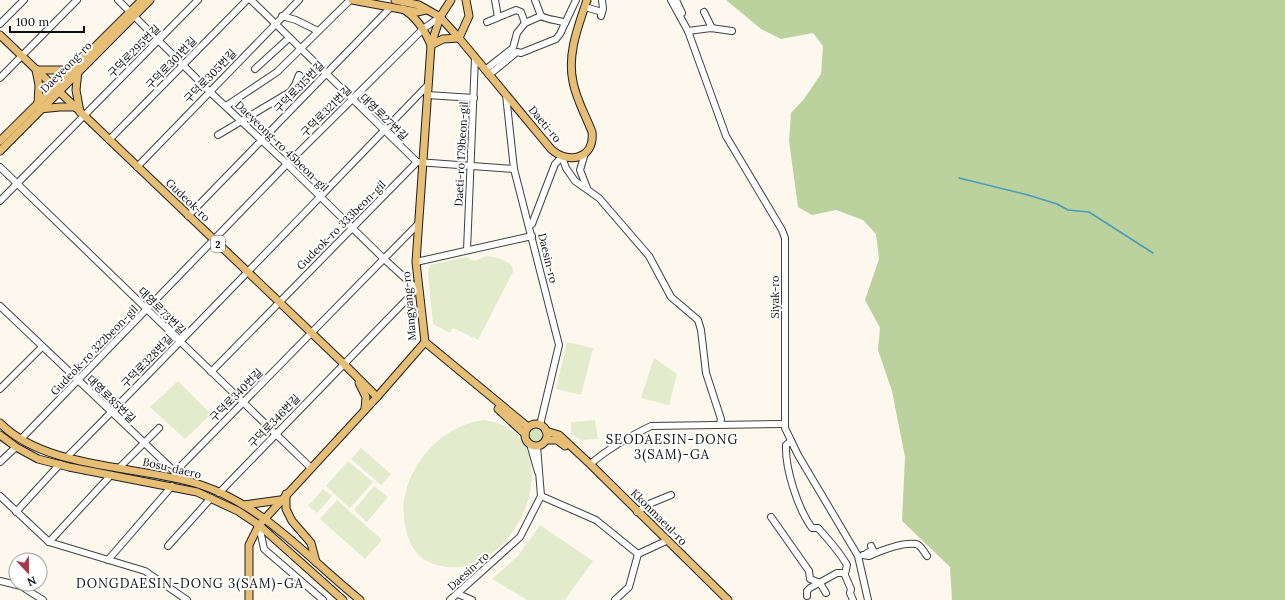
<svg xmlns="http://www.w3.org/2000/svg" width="1285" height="600" font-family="Lora,'Noto Sans KR',serif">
	<rect width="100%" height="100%" fill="#fdf8ee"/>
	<circle fill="#d5e3bc" cx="536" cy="435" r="7"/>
	<polygon fill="#bbd19e" points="726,0 1285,0 1285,600 952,600 950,567 902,521 905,457 892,391 878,350 880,328 865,300 879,259 876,234 863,220 836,210 812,215 798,207 789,141 791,113 804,99 821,74 823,46 813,33 781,39 761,29"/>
	<g fill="#e4ebcd">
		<path d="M 486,256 C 497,257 504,259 512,266 L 513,272 L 478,340 L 453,328 L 450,333 L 433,324 L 428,273 L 430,265 L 466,257 L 475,261 Z"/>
		<polygon points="567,342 593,348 581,395 556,389"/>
		<polygon points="654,358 677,374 669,405 641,398"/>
		<polygon points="178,381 211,414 185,439 150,407"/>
		<path d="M 483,420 C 581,431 515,596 431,563 C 418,558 411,547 407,534 C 391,483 433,427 483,420 Z"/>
		<polygon points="595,420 598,439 581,440 571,434 571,422"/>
		<polygon points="361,448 391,474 381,485 351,459"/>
		<polygon points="348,461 373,482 350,508 326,486"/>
		<polygon points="374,486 388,497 367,522 354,510"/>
		<polygon points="323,489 332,496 317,513 308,506"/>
		<polygon points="337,500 382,540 365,559 320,519"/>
		<polygon points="540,525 593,561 565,600 527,600 492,579 518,556"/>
	</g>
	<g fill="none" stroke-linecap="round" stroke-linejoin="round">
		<polyline stroke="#4a9abb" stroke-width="1.5" points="959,178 1028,195 1057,204 1068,210 1089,212 1153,253"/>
		<defs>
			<g id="minor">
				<polyline points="118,0 210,92 287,164 383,258 418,290 413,293 219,493"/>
				<polyline points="251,0 417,162 514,169"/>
				<polyline points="495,0 498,17"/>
				<polyline points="671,0 688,31 726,136 782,230 785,238 785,428 798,455 858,556 868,600"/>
				<polyline points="676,0 682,13"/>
				<polyline points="585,7 602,12"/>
				<polyline points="704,12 712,28"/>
				<polyline points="282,16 296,20 318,31"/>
				<path d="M 541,16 C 550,21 557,19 565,23"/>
				<polyline points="601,16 603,9 602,0"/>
				<polyline points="487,22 516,10 521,12 525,23"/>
				<polyline points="0,24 24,0"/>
				<polyline points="688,31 711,28 732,31"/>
				<polyline points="255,69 289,38"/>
				<polyline points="485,70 513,48 517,33 525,23 541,16 535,0"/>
				<polyline points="489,75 517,52 521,53 556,39 560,34 576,0"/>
				<polyline points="0,78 77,0"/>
				<polyline points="427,95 474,98"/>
				<polyline points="506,95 514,169 559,345 540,425"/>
				<polyline points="226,106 277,72 350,0"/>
				<polyline points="218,135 290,92 295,85 299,75"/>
				<polyline points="109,140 247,0"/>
				<polyline points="585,153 580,170 587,188"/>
				<polyline points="0,167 311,468"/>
				<polyline points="137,167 299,0"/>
				<polyline points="0,201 198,0"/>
				<polyline points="188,216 391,7"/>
				<polyline points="529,226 532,224 555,164 562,157 566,168 575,181 599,198 649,256 671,297 698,320 701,330 706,373 721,419 720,424"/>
				<polyline points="467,250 475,58"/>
				<polyline points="416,262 532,236"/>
				<polyline points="0,306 175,472"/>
				<polyline points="211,372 417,162"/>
				<polyline points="0,389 42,347"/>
				<polyline points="21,439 287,164 423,29 440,17"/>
				<path d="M 791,441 L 786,445 C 785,469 798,509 812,528 L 818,528 C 828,539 839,551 847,565 L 845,574"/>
				<polyline points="530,444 538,472"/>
				<path d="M 67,457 C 189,334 308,209 428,85"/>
				<polyline points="0,462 16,447"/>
				<path d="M 590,464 C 608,449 630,436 651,426 L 785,424"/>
				<polyline points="119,468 159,428"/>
				<polyline points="175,472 418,224"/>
				<polyline points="0,496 49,542 145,571 187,600"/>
				<polyline points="541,496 596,520 638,554"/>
				<polyline points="16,512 60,464"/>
				<polyline points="637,512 649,504 671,495"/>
				<polyline points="771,517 809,571 810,579 820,583 826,593"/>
				<polyline points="259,525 264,549 323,600"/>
				<polyline points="49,542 111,475"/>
				<polyline points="168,546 211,498"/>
				<polyline points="867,553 873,550 871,546"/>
				<polyline points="638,554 666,541"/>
				<path d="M 863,555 L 869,556 C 880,551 902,542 916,544 C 921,545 924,552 927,556"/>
				<polyline points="108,560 172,486"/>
				<polyline points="0,581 21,586 43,600"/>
				<polyline points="458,594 472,600"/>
				<polyline points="807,596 807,591 810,588 837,573 844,573 851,589 850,593 853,600"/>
				<polyline points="450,600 520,537 541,496 537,446"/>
				<polyline points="615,600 629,587 638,554"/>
			</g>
			<g id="major">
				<polyline points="352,0 417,12 426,10"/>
				<path d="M 395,0 L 419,5 L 440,17 L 459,38 L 551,149 C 568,165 595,159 592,132 C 586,116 576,99 573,82 C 567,54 578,27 587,0"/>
				<path d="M 403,9 C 417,17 425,31 431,45 L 443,39 L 459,38 L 469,16 L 466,0"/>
				<polyline points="0,35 343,363 377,397"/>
				<polyline points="78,71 76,90 80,112"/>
				<polyline points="38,103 39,85 36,70 70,70"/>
				<polyline points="39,109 60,107 75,107"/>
				<polyline points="0,141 142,0"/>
				<polyline points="0,151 150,0"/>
				<polyline points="425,342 528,427"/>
				<polyline points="359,383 366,397 365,409"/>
				<polyline points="498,409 525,434"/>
				<path d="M 0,423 C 46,470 140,465 201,485 C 264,506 309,559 360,600"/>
				<circle cx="536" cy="435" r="11"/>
				<polyline points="546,431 559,435 590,464 728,600"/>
				<polyline points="0,435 16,447 38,459 69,467 197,492 238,511 259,525 343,600"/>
				<polyline points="546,440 557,440 565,446"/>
				<polyline points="286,494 286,509 292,521 311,543 316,562"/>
				<polyline points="244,505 280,500"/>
				<polyline points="249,600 249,545 259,525 377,397 425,342 416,262 431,45 440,17 451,0"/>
			</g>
		</defs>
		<use href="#minor" stroke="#404040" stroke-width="8"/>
		<use href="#major" stroke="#1e1e1e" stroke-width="9"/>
		<use href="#minor" stroke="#fff" stroke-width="6"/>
		<use href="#major" stroke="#e6be75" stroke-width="7"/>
	</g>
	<g text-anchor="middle" stroke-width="4" stroke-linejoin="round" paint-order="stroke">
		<rect fill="#fff" stroke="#565656" stroke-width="1" x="211" y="236" width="14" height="16" rx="3"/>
		<g font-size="10" font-weight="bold" fill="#0d0d0d">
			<text x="218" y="248">2</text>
		</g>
		<g font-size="11" fill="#0d0d0d" stroke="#fff">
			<text transform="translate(134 51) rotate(-45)" y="4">구덕로295번길</text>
			<text transform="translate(171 63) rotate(-46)" y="4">구덕로301번길</text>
			<text transform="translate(66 67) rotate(-45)" y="4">Daeyeong-ro</text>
			<text transform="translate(210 76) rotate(-46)" y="4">구덕로305번길</text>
			<text transform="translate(299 87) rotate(-46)" y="4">구덕로315번길</text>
			<text transform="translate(326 111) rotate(-45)" y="4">구덕로321번길</text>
			<text transform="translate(384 117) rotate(44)" y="4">대영로27번길</text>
			<text transform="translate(545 124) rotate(50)" y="4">Daeti-ro</text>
			<text transform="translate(282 146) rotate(44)" y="4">Daeyeong-ro 45beon-gil</text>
			<text transform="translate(461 154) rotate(-87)" y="4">Daeti-ro 179beon-gil</text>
			<text transform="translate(188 200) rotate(44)" y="4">Gudeok-ro</text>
			<text transform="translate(341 225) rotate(-45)" y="4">Gudeok-ro 333beon-gil</text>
			<text transform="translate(548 258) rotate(76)" y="4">Daesin-ro</text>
			<text transform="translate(775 297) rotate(-90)" y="4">Siyak-ro</text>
			<text transform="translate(409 306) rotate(-95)" y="4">Mangyang-ro</text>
			<text transform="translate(162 311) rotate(45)" y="4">대영로73번길</text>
			<text transform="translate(94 350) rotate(-46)" y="4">Gudeok-ro 322beon-gil</text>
			<text transform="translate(147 361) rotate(-46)" y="4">구덕로328번길</text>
			<text transform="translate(236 395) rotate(-45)" y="4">구덕로340번길</text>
			<text transform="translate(111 399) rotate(44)" y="4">대영로85번길</text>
			<text transform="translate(274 421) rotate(-46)" y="4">구덕로346번길</text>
			<text transform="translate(172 468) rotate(13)" y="4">Bosu-daero</text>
			<text transform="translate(659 517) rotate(45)" y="4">Kkonmaeul-ro</text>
			<text transform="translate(468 571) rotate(-42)" y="4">Daesin-ro</text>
		</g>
		<g font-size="13" letter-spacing="1" fill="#0d0d0d" stroke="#fff">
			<text x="672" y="444">SEODAESIN-DONG<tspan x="672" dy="15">3(SAM)-GA</tspan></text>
			<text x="190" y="588">DONGDAESIN-DONG 3(SAM)-GA</text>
		</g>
	</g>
	<g transform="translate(28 572) rotate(158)"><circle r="19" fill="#ffffff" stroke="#9e9e9e"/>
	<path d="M0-3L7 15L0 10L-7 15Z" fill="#aa3749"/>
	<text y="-6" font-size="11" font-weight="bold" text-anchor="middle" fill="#0d0d0d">N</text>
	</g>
	<path d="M10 26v6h74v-6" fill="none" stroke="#0d0d0d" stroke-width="2"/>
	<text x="16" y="26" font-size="12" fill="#0d0d0d" stroke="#ffffff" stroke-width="3" paint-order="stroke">100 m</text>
</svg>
